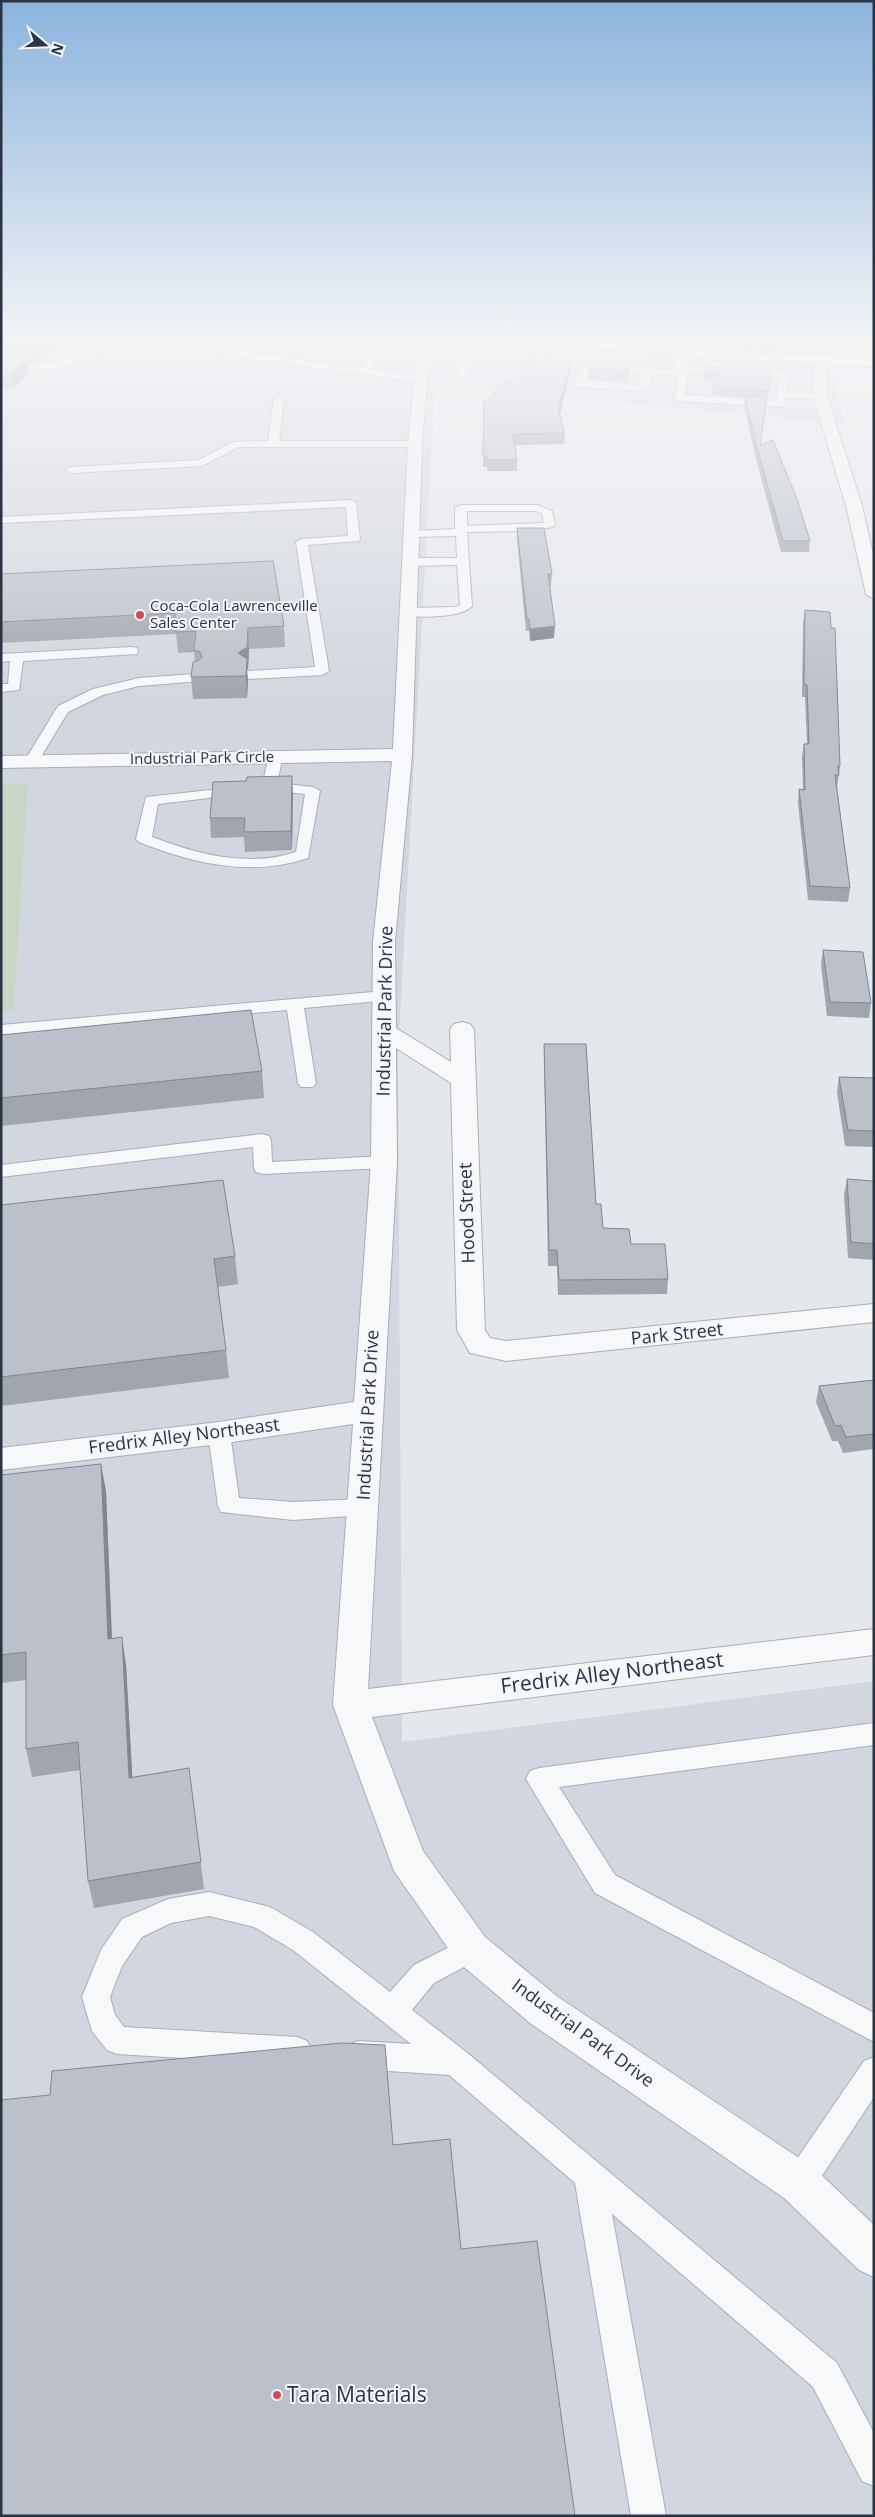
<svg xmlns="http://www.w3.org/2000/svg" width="875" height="2517" font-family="'Open Sans',sans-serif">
	<rect width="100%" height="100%" fill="#e4e7ec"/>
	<polygon fill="#d2d6de" points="1,345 582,345 606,349 829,363 844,424 435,385 398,1052 402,1742 874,1681 874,2516 1,2516 1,1012 14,1009 28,783 1,784"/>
	<polygon fill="#c9d6c5" points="28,783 14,1010 1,1012 1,784"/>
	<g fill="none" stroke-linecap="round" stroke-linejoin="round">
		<defs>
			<g id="service">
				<polygon points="169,345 193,345 362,368 371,345 379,345 372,369 421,376 426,379 421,382 174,348"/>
				<path d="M 495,345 L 538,350 L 548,356 L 544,364 L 541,365 L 536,362 L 538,357 L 536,355 C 511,352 483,343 467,367 L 469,378 L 464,381 L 459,378 L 458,370 L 423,370 L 418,367 L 423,364 L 459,364 L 474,350 Z"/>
				<path d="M 680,349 L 685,352 L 685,366 L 784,371 L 789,374 L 787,392 L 820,393 L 825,396 L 820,399 L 787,398 L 786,404 L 781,407 L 680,401 L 675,398 L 678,376 L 653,374 L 648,388 L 643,391 L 580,387 L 575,384 L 582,367 L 587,364 L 677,370 L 674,362 L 675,352 ZM 590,370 L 643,373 L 639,385 L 586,381 ZM 687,372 L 779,377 L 776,401 L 685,395 Z"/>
				<polygon points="279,396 284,399 279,441 415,441 420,444 415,447 239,447 201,466 71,473 66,470 71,467 199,460 233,442 268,441 274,399"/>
				<polygon points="351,500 356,503 360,539 358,541 308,545 329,671 322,675 248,679 241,675 248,671 315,667 296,542 302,539 348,536 346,507 1,523 1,517"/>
				<path d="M 461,505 L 538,505 L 552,511 L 555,525 L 553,527 L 532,531 L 467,532 L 472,606 C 462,618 418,618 404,615 L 402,612 L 408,608 L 455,607 L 460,605 L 457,565 L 410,566 L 404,562 L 410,558 L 457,558 L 456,536 L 412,537 L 406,534 L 412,531 L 455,529 L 455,508 ZM 467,511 L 536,511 L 543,515 L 543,523 L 467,526 Z"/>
				<polygon points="132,647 137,648 138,651 137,654 23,661 19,690 1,692 1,684 8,684 10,661 1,662 1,654"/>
				<polygon points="195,674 200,675 202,678 200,681 139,686 103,695 68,712 36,765 31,766 24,762 58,706 93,689 139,678"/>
				<path d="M 276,752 L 283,756 L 277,783 L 313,787 L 320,791 L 308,858 C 250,877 194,864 139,842 L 136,839 L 146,797 L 238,787 L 243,788 L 245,791 L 243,794 L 158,804 L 152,837 C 197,854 248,868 296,852 L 305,794 L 269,790 L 262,786 L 269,756 Z"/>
				<polygon points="384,991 390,992 392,996 390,1000 304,1008 316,1083 313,1087 301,1087 298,1083 287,1010 1,1035 1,1025"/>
				<polygon points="262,1134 269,1136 271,1140 272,1162 384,1156 391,1158 393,1162 391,1166 384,1168 263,1174 256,1172 254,1168 253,1147 1,1177 1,1165"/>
				<polygon points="219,1425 227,1427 230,1433 239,1498 293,1502 363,1499 371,1501 374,1507 371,1513 363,1515 293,1520 221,1512 218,1506 208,1433 211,1427"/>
				<polygon points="874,1723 874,1745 559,1787 615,1875 874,2013 874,2042 595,1893 526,1779 530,1771 539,1768"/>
				<polygon points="209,1892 270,1907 313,1932 390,1992 414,1965 471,1936 481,1940 485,1949 481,1958 434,1983 412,2010 465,2051 837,2363 874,2433 874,2486 862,2481 813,2387 612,2214 666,2516 631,2516 575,2183 449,2075 358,2069 348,2065 343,2055 348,2045 358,2041 411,2044 293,1950 254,1927 209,1916 171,1923 142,1937 122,1966 110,1997 115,2015 124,2027 297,2037 307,2041 312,2051 307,2061 297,2065 117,2054 107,2050 92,2031 82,1997 101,1950 122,1919 168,1899"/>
				<polygon points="874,2057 874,2097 810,2194 799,2198 788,2194 783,2183 788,2172 864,2061"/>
			</g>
			<g id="minor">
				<path d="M 95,345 L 107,345 L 104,352 C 71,369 38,373 1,371 L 1,363 C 24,365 81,365 95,345 Z"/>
				<polygon points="418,345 430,345 422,444 412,755 395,942 396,1028 451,1062 450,1029 454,1024 462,1022 470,1024 474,1029 485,1330 490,1338 506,1341 874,1304 874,1322 506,1361 470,1353 457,1330 451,1083 396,1048 397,1162 368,1689 874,1629 874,1655 372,1717 423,1851 485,1937 558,1997 814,2168 874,2225 874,2277 859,2270 784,2198 530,2023 457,1961 394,1871 333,1705 353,1424 219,1444 1,1470 1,1448 219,1422 354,1402 371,1162 373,942 392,761 1,768 1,756 393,749 408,444"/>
				<polygon points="845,345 857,345 853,365 848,366 842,362"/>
				<polygon points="821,357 827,361 827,396 862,506 874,558 874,599 866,594 846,506 813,396 815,361"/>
			</g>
			<polygon id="trunk" points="592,345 638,345 710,351 874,359 874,367 710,359 598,349"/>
		</defs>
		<use href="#service" stroke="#a9aeb7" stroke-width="2"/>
		<use href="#minor" stroke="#a9aeb7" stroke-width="2"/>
		<use href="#trunk" stroke="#8b94a3" stroke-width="2"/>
		<use href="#service" fill="#f7f8fa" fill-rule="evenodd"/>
		<use href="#minor" fill="#f7f8fa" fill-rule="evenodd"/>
		<use href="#trunk" fill="#fff" fill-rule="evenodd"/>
	</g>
	<g fill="#a1a5ae">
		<polygon points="1,345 54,345 43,357 41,355 38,362 26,362 28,373 14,388 1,388"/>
		<polygon points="712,345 775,345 774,352 711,349"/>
		<polygon points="798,345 837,345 834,350 800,347"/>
		<polygon points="629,364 628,374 626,382 589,379 589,369"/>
		<polygon points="706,367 770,378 760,445 810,541 809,552 781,552 756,459 744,407 745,397 713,395 713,387 715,380 705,380"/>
		<polygon points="570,373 560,415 565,433 564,444 515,445 517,460 517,471 487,471 487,467 483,467 484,400 489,400 518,380"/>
		<polygon points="517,528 552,574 551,586 550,586 554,638 530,641 529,631 526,631 517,539"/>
		<polygon points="1,574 284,626 285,647 249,649 248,669 247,670 248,681 247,698 193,699 191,677 195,661 194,652 178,653 176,634 1,643"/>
		<polygon points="805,610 831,628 840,766 837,788 850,888 848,902 808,900 798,803 799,789 803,789 802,757 804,744 807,744 805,697 802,697 803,623"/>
		<polygon points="293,795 292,850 245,852 244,837 211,838 210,818"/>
		<polygon points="823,950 871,1003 869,1018 827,1016 821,965"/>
		<polygon points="1,1035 262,1071 264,1098 1,1126"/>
		<polygon points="544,1044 603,1228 631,1244 668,1279 667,1294 558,1295 557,1266 548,1266 544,1059"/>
		<polygon points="839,1077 874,1078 874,1147 845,1146 837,1092"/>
		<polygon points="847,1179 874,1181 874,1260 848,1258 844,1195"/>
		<polygon points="1,1205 235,1256 238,1284 218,1287 226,1350 229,1378 1,1406"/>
		<polygon points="874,1380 874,1449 843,1453 838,1441 832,1441 816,1402 819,1386"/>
		<polygon points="1,1475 106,1491 112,1639 126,1665 132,1777 189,1768 204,1889 94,1908 88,1881 80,1770 32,1777 26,1749 26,1680 1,1683"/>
	</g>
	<g fill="#83868d">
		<polygon points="37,345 40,345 41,355 38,362 36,346"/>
		<polygon points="41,345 54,345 43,357"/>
		<polygon points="26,358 28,373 14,388 12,372"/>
		<polygon points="570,362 570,373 558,421 558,410"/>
		<polygon points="629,364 628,374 626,382 626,372"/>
		<polygon points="555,626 554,638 530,641 530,629"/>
		<polygon points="248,628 249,649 248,669 247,670 248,681 247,698 246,676 238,653"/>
		<polygon points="292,776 293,795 292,850 291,831"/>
		<polygon points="101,1464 106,1491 113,1667 108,1639"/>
		<polygon points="122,1637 126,1665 134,1805 129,1778"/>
	</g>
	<g fill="#bbc0ca" stroke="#83868d">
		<polygon points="1,345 37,345 36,346 1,347"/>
		<polygon points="1,358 26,358 12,372 1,372"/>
		<polygon points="522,361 570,362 558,410 565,433 513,434 517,460 487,460 487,456 483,456 484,400 489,400 507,379 518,380"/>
		<polygon points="592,362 629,364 626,372 589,369"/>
		<polygon points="706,367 771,371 768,391 713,387 717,373 705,372"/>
		<polygon points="745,396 767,398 760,445 773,440 797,499 810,541 783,541 757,448"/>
		<polygon points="517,528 544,528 552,574 548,574 555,626 530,629 529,619 527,619"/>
		<polygon points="273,561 284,626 248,628 247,647 238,653 247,659 246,676 191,677 193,662 198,661 202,657 200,652 194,650 196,631 176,632 175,613 1,622 1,574"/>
		<polygon points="805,610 830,612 831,628 835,628 840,766 838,766 839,775 835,775 850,888 810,886 799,789 805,790 804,744 809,744 807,685 804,684"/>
		<polygon points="292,776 291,831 244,832 245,818 210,818 213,782 246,781 247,777"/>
		<polygon points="823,950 863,952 871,1003 830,1002"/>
		<polygon points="251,1010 262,1071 1,1098 1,1035"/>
		<polygon points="544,1044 586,1044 596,1204 601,1204 603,1228 629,1229 631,1244 665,1244 668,1279 559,1280 557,1250 549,1250"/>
		<polygon points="839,1077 874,1078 874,1131 848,1130"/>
		<polygon points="847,1179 874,1181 874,1244 851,1242"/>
		<polygon points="223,1180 235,1256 214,1259 226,1350 1,1377 1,1205"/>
		<polygon points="874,1380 874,1434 846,1437 841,1425 835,1426 819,1386"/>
		<polygon points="101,1464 108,1639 122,1637 129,1778 189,1768 201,1862 88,1881 78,1742 26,1749 26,1652 1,1655 1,1475"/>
		<polygon points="341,2043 385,2045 393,2145 450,2139 461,2249 537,2241 575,2516 1,2516 1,2100 50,2095 52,2071"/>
	</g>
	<linearGradient id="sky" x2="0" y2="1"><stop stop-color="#8bb4dd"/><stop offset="0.49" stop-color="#f3f4f6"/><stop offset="1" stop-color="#f3f4f6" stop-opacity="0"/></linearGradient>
	<rect width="875" height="697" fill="url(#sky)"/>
	<g fill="#d1495b" stroke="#f4f6f9" stroke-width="2">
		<circle cx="140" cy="615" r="5"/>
		<circle cx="277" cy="2395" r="5"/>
	</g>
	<g text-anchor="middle" stroke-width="4" stroke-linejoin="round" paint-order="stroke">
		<g font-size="15" fill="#2b3445" stroke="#f4f6f9" text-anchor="start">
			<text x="150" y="611">Coca-Cola Lawrenceville<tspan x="150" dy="17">Sales Center</tspan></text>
		</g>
		<g font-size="15" fill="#2b3445" stroke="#f4f6f9">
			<text transform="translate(202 758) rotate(-1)" y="5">Industrial Park Circle</text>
		</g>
		<g font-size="18" fill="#2b3445" stroke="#f4f6f9">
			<text transform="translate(385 1011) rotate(-89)" y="6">Industrial Park Drive</text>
			<text transform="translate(467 1213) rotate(-92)" y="6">Hood Street</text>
			<text transform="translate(677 1334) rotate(-6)" y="6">Park Street</text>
			<text transform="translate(368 1415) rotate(-87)" y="6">Industrial Park Drive</text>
			<text transform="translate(184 1436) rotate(-7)" y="6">Fredrix Alley Northeast</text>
			<text transform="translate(583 2033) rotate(36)" y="6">Industrial Park Drive</text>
		</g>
		<g font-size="21" fill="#2b3445" stroke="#f4f6f9">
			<text transform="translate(612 1673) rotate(-7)" y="7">Fredrix Alley Northeast</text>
		</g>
		<g font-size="21" fill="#2b3445" stroke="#f4f6f9" text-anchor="start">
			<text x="287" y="2402">Tara Materials</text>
		</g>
	</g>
	<rect width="875" height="2517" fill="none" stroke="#2b3445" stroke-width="5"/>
	<g transform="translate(45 45) rotate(109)" stroke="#f4f6f9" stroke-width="4" paint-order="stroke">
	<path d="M0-4L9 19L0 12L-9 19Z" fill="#2b3445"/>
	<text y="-8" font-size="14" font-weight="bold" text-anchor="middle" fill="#2b3445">N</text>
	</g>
</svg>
